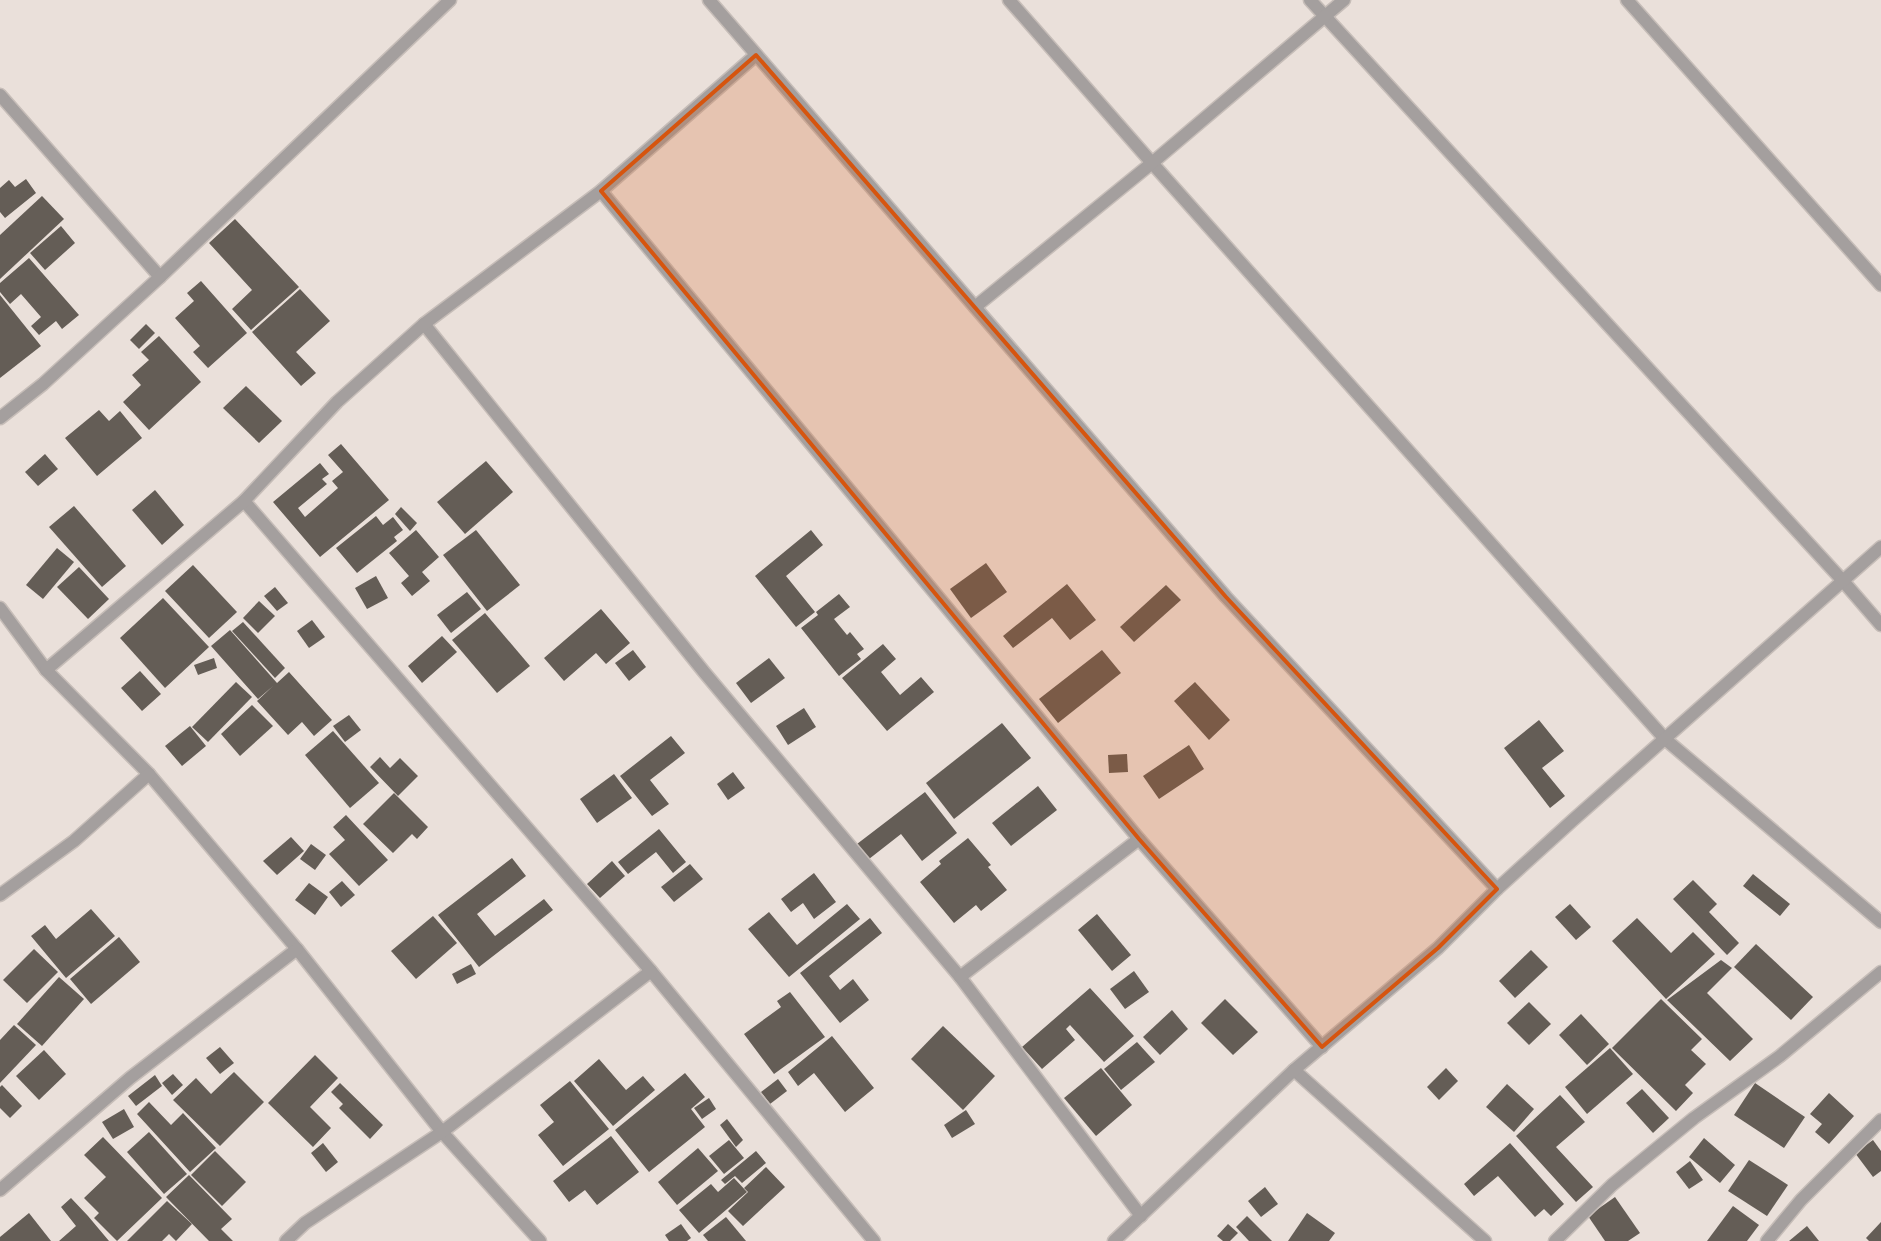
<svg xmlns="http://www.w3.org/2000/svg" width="1881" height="1241" font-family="'Nunito Sans',sans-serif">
	<rect width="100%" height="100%" fill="#eae0da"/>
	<g fill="#645d56">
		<polygon points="26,179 36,193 5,218 0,212 0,188 9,180 15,187"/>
		<polygon points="42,196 64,219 0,279 0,235"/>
		<polygon points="235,219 299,287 251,330 232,309 252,290 209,243"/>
		<polygon points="61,226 75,243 45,270 30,253"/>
		<polygon points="29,258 79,315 62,329 56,321 39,335 31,326 41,317 21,294 10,304 0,292 0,283"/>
		<polygon points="201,281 247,333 208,368 193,352 200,346 175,318 194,301 187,293"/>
		<polygon points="300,289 330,321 296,352 316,373 301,386 252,332"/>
		<polygon points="0,295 41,346 0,378"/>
		<polygon points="146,324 155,333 139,349 130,340"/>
		<polygon points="159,336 201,382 149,430 123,402 141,385 132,375 149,360 141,352"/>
		<polygon points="246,386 282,421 259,443 223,408"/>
		<polygon points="99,410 109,421 120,411 142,438 97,476 65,438"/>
		<polygon points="341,444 389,500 320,557 273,502 320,463 329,474 322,479 327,484 298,508 305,517 338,488 332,481 343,472 328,455"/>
		<polygon points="45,454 58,469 38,486 25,472"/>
		<polygon points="486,461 513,492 465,534 437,502"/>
		<polygon points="155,490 184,525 162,545 132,510"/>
		<polygon points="74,506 126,566 102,587 49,527"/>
		<polygon points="401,507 417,523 410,531 395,514"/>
		<polygon points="376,516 383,525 393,517 403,530 394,537 397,541 357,573 336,548"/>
		<polygon points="416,530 439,557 422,572 430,581 412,596 401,583 409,576 389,553"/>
		<polygon points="476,530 520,585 487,611 443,555"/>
		<polygon points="811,530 823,545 786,576 815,612 796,627 755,576"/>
		<polygon points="57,548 74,562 43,599 26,585"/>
		<polygon points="986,563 1007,592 971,618 950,589"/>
		<polygon points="193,565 237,612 209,638 165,591"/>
		<polygon points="79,567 109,599 88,619 57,587"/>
		<polygon points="376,576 388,598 367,609 355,588"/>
		<polygon points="1067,584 1096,620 1070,640 1052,618 1013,648 1003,636"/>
		<polygon points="1166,585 1181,600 1134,642 1120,627"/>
		<polygon points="275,587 288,603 277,611 264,596"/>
		<polygon points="467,592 481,609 451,633 437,615"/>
		<polygon points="839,594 850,607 834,619 847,635 850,632 864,649 857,654 861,659 839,676 801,628 818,615 816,612"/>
		<polygon points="163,598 209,647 165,688 120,638"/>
		<polygon points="259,601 275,616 258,633 243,618"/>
		<polygon points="601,609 630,643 606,664 596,653 564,681 544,658"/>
		<polygon points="485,613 530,666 497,693 452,640"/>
		<polygon points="312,620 325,637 309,648 297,631"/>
		<polygon points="243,622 285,668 275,678 232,631"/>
		<polygon points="230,630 277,683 289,672 332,720 314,736 302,722 288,735 257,701 273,686 258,699 211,646"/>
		<polygon points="442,636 457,652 422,683 408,666"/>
		<polygon points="883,644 896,659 881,672 900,695 921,677 934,692 887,731 842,678"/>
		<polygon points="633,650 646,667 629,681 615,663"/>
		<polygon points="1102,650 1121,673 1058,723 1039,699"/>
		<polygon points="214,658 217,668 198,675 194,665"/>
		<polygon points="769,658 785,678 751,703 736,683"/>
		<polygon points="140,671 161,694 142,711 121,688"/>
		<polygon points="236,682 252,697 208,742 192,727"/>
		<polygon points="1195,682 1230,720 1209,740 1174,701"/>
		<polygon points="252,705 273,726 240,756 221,734"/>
		<polygon points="804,708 816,727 788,745 776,726"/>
		<polygon points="349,715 361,730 345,742 333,726"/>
		<polygon points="1539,720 1564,751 1542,768 1565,796 1550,808 1504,748"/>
		<polygon points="1002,723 1031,758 954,819 926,783"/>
		<polygon points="190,726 206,746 182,766 165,746"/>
		<polygon points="333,731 379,783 350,808 305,755"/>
		<polygon points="671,736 685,753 650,780 669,804 652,816 620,776"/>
		<polygon points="1189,745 1204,769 1159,799 1143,776"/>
		<polygon points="1127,754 1128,772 1109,773 1108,755"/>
		<polygon points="380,757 390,768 400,758 418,776 398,796 370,767"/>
		<polygon points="733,772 745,788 728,800 717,784"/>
		<polygon points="614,774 632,798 597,823 580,799"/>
		<polygon points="1038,786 1057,810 1011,846 992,823"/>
		<polygon points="925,792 957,833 922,861 901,834 869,859 857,844"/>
		<polygon points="394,793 428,827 417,839 412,834 393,853 363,824"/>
		<polygon points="346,815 388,860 359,886 329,854 345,840 333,827"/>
		<polygon points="659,829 686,862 673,873 656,852 628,874 618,862"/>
		<polygon points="291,837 304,851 277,875 263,861"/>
		<polygon points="968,838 991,865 988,867 1007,890 981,911 976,905 954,923 920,882 941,864 939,861"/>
		<polygon points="311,844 326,855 315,870 300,859"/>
		<polygon points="512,858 526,876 477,914 495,936 544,899 553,910 479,967 438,915"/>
		<polygon points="612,861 625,876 600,898 587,884"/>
		<polygon points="690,864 703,879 674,902 661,887"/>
		<polygon points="814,873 836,902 814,919 803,903 791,912 781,899"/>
		<polygon points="1753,874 1790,904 1780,916 1743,886"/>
		<polygon points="1693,880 1717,904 1709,912 1739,943 1727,955 1673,899"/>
		<polygon points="342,881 355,895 341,907 329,892"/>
		<polygon points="309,883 328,897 315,915 295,900"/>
		<polygon points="847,904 860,919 789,977 748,929 769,912 797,945"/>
		<polygon points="1570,904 1591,927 1576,940 1555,917"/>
		<polygon points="91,909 115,936 66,978 31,936 45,925 56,939"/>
		<polygon points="1097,914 1131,955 1112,971 1078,930"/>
		<polygon points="433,916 457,943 416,979 391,951"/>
		<polygon points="870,918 882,933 829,976 840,990 853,979 869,1000 840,1023 800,973"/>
		<polygon points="1637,918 1671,953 1693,932 1715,954 1666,999 1612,941"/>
		<polygon points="119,937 140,962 91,1004 70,979"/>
		<polygon points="1756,944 1813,997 1791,1020 1734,967"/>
		<polygon points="34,949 58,972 27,1003 3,980"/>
		<polygon points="1531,950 1548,967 1515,998 1499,981"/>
		<polygon points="1721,960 1732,968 1707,993 1753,1039 1730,1061 1667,1000"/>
		<polygon points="471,964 476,974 457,984 452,974"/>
		<polygon points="1134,971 1149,992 1125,1009 1110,989"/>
		<polygon points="59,977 84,999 42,1046 17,1024"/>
		<polygon points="1090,988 1134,1036 1104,1062 1070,1025 1066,1029 1075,1040 1042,1069 1022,1047"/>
		<polygon points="790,992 825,1037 774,1074 744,1034 781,1007 777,1001"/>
		<polygon points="1225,999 1258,1032 1233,1055 1201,1023"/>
		<polygon points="1661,999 1702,1039 1691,1050 1706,1064 1685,1085 1693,1093 1676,1111 1612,1048"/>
		<polygon points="1529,1002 1551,1024 1529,1045 1507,1023"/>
		<polygon points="1172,1010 1188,1029 1160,1055 1143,1037"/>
		<polygon points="1581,1014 1609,1044 1587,1065 1559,1035"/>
		<polygon points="14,1025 36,1045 0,1083 0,1040"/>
		<polygon points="943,1026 995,1076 963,1110 911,1059"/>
		<polygon points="832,1036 874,1088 845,1112 814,1073 798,1086 788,1072"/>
		<polygon points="1137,1042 1155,1062 1121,1090 1104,1069"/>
		<polygon points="220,1047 234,1063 220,1074 206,1058"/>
		<polygon points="1610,1048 1633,1074 1587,1114 1565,1087"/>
		<polygon points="44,1050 66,1074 39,1100 16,1076"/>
		<polygon points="315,1055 338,1078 310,1107 331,1128 313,1147 268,1103"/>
		<polygon points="599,1059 626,1090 643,1076 655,1090 613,1126 574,1081"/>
		<polygon points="1101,1068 1132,1105 1096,1136 1064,1098"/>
		<polygon points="1446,1068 1458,1081 1439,1100 1427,1087"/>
		<polygon points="234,1072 264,1102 220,1146 173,1100 196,1078 211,1094"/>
		<polygon points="685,1073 705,1097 691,1109 705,1127 649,1172 615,1130"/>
		<polygon points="173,1074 183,1085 172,1095 162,1083"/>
		<polygon points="155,1075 162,1086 136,1106 128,1096"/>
		<polygon points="778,1079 787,1091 770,1104 761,1092"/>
		<polygon points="570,1081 609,1129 563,1166 538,1135 554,1122 540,1105"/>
		<polygon points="340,1083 383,1125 370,1139 339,1108 343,1104 331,1092"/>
		<polygon points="1755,1083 1805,1117 1784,1148 1734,1115"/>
		<polygon points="1507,1084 1534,1109 1514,1132 1486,1107"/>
		<polygon points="2,1085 22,1106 10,1118 0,1108 0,1087"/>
		<polygon points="1642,1089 1669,1118 1653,1133 1626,1103"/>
		<polygon points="1829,1093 1854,1116 1829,1144 1815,1132 1822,1124 1810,1114"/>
		<polygon points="1560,1095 1585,1122 1556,1147 1593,1187 1576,1202 1516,1136"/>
		<polygon points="709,1098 716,1109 702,1119 694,1108"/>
		<polygon points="149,1102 171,1125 183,1113 216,1148 190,1172 137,1114"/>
		<polygon points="124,1109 134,1127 113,1139 102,1122"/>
		<polygon points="966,1110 975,1124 952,1138 944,1125"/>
		<polygon points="727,1119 743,1140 736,1147 720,1125"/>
		<polygon points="149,1132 187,1174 164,1194 127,1152"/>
		<polygon points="611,1136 639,1172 597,1205 585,1190 569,1202 553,1181"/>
		<polygon points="103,1137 162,1198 117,1241 94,1218 99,1213 84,1198 106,1177 84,1155"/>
		<polygon points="1704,1138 1735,1165 1720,1183 1689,1157"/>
		<polygon points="729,1140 744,1158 724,1174 709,1156"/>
		<polygon points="1873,1140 1881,1151 1881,1171 1873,1177 1855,1153"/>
		<polygon points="323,1143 338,1162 326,1172 311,1153"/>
		<polygon points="1510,1143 1564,1204 1551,1216 1544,1209 1535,1217 1498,1176 1474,1196 1464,1184"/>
		<polygon points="698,1148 718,1171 677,1205 658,1182"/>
		<polygon points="215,1151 246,1182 222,1206 191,1175"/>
		<polygon points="756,1151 766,1163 742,1183 735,1176 725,1184 721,1180"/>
		<polygon points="1749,1160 1788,1185 1767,1216 1728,1191"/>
		<polygon points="1690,1161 1703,1180 1689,1189 1676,1172"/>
		<polygon points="766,1167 785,1187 743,1226 728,1211 748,1192 744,1188"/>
		<polygon points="189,1175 232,1219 221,1229 233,1241 209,1241 166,1197"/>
		<polygon points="734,1178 747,1192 699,1233 679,1210 711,1184 718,1192"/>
		<polygon points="1265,1187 1278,1204 1261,1217 1248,1201"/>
		<polygon points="1615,1197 1640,1233 1628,1241 1605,1241 1588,1216"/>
		<polygon points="71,1198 88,1216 109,1241 59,1241 76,1226 61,1207"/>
		<polygon points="167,1201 192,1224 176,1241 169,1234 162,1241 127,1241"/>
		<polygon points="1733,1206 1759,1225 1747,1241 1707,1241"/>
		<polygon points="29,1213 51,1241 0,1241 0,1237"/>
		<polygon points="1307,1213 1335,1233 1329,1241 1288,1241"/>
		<polygon points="1247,1216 1272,1241 1249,1241 1236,1227"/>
		<polygon points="726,1217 746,1241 708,1241 703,1235"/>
		<polygon points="1881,1222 1881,1241 1869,1241 1866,1238"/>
		<polygon points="681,1224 691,1238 687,1241 669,1241 665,1235"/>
		<polygon points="1228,1224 1238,1233 1230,1241 1223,1241 1217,1236"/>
		<polygon points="1807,1226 1819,1241 1789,1241"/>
	</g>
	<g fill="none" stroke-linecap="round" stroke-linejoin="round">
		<defs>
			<g id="street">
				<polyline points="709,0 1226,597 1497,889"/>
				<polyline points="1009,0 1152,163 1665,739 1881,922"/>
				<polyline points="1310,0 1843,581 1881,625"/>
				<polyline points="1627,0 1881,285"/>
				<polyline points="0,95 160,277"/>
				<polyline points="601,191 1139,839 1322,1047"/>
				<polyline points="975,307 1152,163 1344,0"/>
				<polyline points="424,324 704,672 960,977 1141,1216"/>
				<polyline points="0,418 43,384 160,277 450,0"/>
				<polyline points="244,501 651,971 874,1241"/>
				<polyline points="0,608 46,670 149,774 297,949 442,1132 540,1241"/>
				<polyline points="46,670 244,501 337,402 424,324 601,191 756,55"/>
				<polyline points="0,895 74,841 149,774"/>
				<polyline points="960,977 1139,839"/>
				<polyline points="1294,1070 1485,1241"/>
				<polyline points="0,1190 130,1078 297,949"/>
				<polyline points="286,1241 305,1223 442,1132 651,971"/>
				<polyline points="1114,1241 1294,1070 1438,948 1497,889 1573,820 1881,547"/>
				<polyline points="1555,1241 1612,1185 1694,1118 1780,1056 1881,972"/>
				<polyline points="1767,1241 1801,1200 1881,1120"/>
			</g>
		</defs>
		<use href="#street" stroke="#c6bdb8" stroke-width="15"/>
		<use href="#street" stroke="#a49f9e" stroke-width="12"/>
	</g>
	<path fill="#d6550f" fill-opacity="0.2" stroke="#d6550f" stroke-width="4" stroke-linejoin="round" d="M 756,55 L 1226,597 L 1497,889 L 1438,948 L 1322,1047 L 1139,839 L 601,191 Z"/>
</svg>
